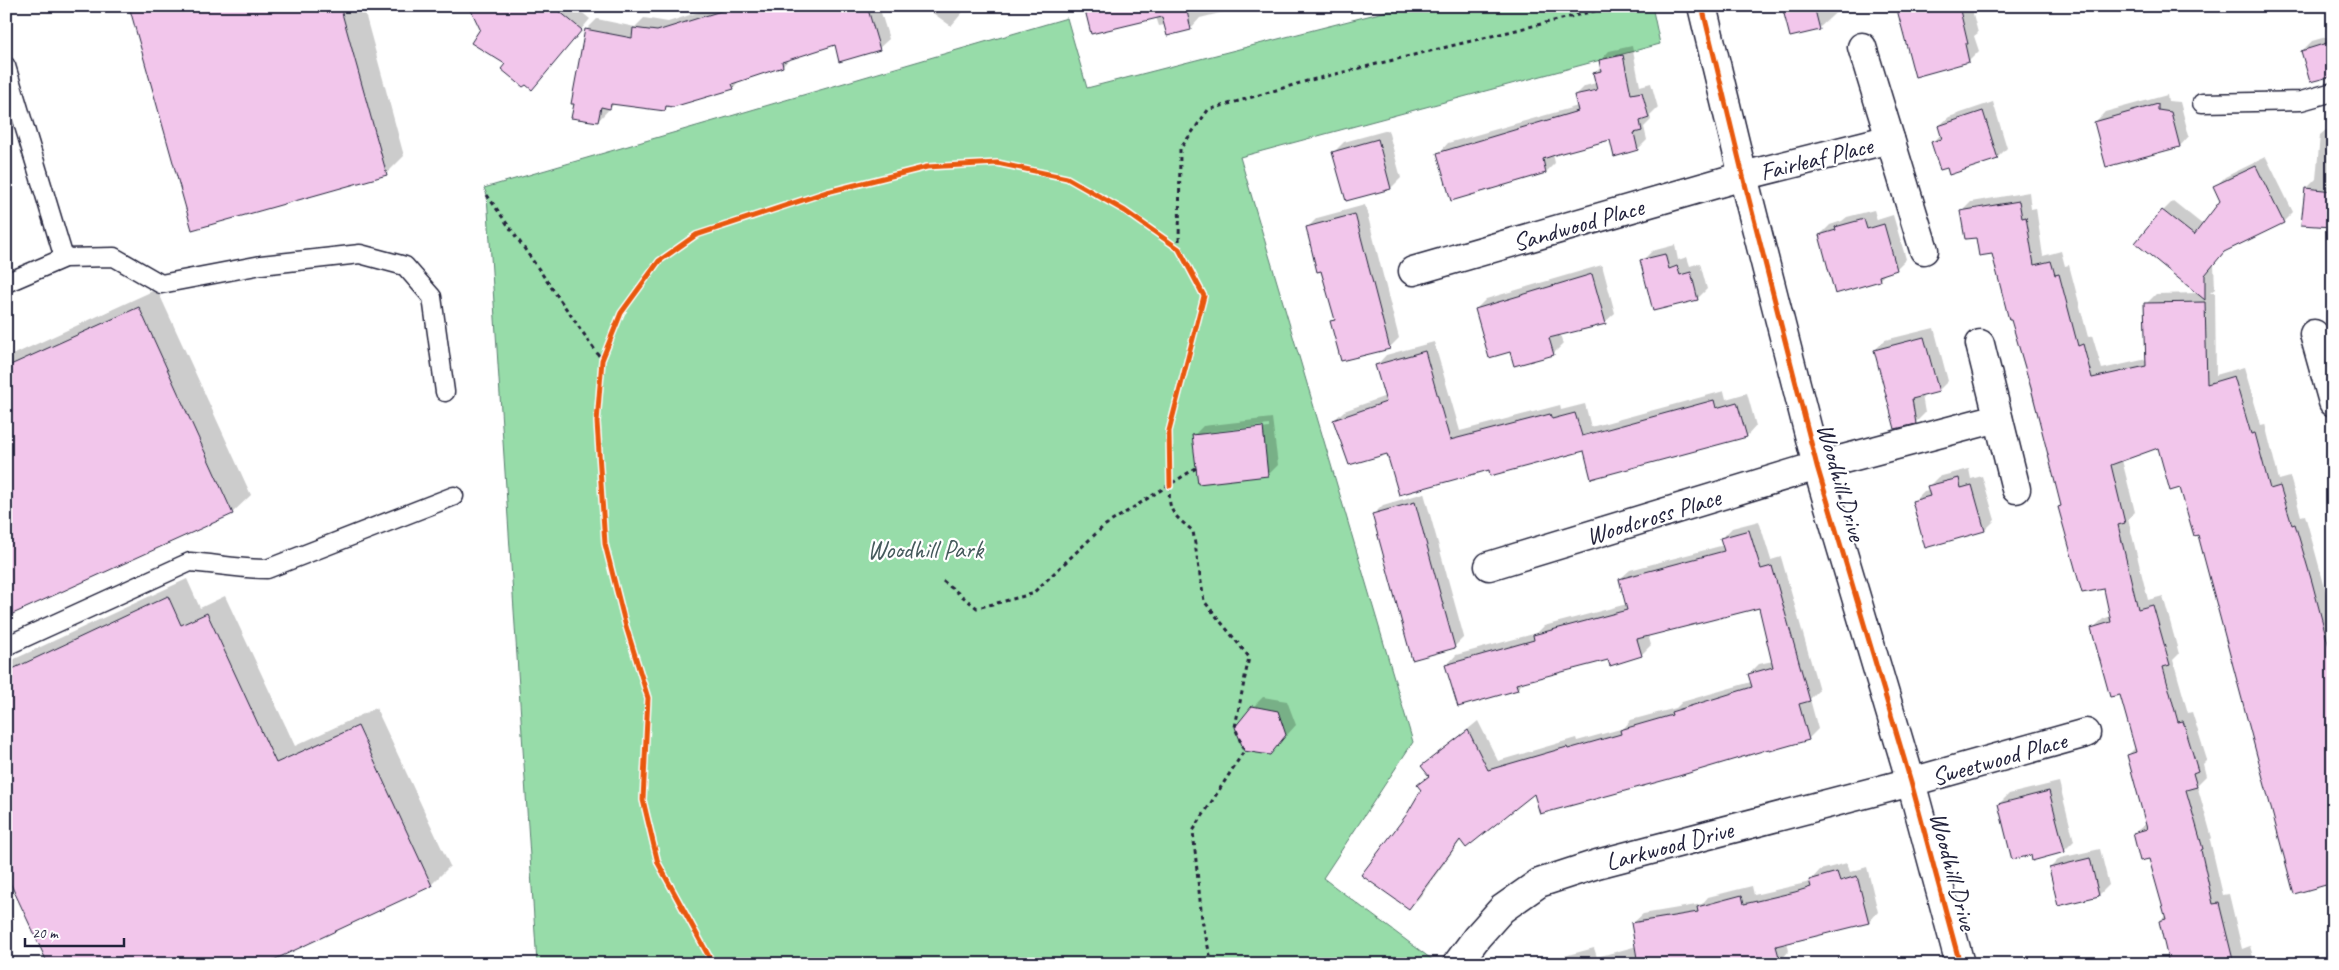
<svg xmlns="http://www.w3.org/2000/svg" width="2339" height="970" font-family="Caveat,sans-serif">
	<rect width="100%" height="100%" fill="#fff"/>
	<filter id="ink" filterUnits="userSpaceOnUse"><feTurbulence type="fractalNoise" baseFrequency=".02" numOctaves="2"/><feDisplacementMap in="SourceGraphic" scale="10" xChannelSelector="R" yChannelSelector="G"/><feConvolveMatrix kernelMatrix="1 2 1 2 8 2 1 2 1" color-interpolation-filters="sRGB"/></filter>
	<g filter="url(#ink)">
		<polygon fill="#97dca9" stroke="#5c7f72" points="1407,6 1652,6 1660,44 1240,157 1413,742 1323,878 1434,961 1431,964 537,964 487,195 484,188 1067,18 1087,88"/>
		<g fill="#0003" fill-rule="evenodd">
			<polygon points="130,6 363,6 404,156 386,174"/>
			<polygon points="471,6 574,6 590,19 532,88 507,64"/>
			<polygon points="718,6 879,6 889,39 879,48 835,44 791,57 783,66 741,79 733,88 669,105 665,109 614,104 598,121 572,103 587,29 597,19 635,27 644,18 668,22"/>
			<polygon points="923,6 968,6 951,26"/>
			<polygon points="1085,6 1248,6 1200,18 1190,29 1165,25 1159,26 1156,17"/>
			<polygon points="1784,6 1843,6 1819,28"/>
			<polygon points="1898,6 1971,6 1978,33 1974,36 1979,51 1969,61"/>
			<polygon points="2333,35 2333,75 2302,51 2312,41"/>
			<polygon points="1632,46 1640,86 1651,83 1658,108 1650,116 1651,120 1644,127 1647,140 1638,149 1610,138 1553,154 1555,163 1546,172 1439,153 1448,143 1578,106 1575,96 1585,86 1596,83 1594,74 1601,67 1600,61 1609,51"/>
			<polygon points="2167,95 2168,101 2180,102 2189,136 2180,146 2095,122 2105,112"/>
			<polygon points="1993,102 2007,148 1997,158 1933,143 1942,133 1939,126 1949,117"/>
			<polygon points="2333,124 2333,226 2306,189 2316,179 2320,135"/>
			<polygon points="1388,130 1401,178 1391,188 1347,200 1334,152 1344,142"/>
			<polygon points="2266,157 2293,212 2283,222 2226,250 2214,264 2215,289 2210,293 2215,293 2216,375 2244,367 2261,425 2265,424 2279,480 2290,477 2301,516 2305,515 2333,617 2333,904 2181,487 2159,447 2122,460 2135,512 2128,519 2148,600 2163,596 2179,654 2173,660 2188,713 2192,712 2207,760 2203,764 2206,776 2197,785 2212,838 2210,840 2223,895 2229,894 2242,949 2250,946 2255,964 2185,964 2160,921 2166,915 2150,857 2134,833 2147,823 2128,755 2136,747 2121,693 2093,628 2103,619 2111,616 2104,587 2059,507 2062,504 1993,253 1977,236 1961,212 1971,202 2029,192 2031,209 2036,208 2043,256 2061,251 2065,266 2069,265 2088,337 2092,335 2102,369 2147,359 2146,304 2156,294 2199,293 2163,211 2173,201 2203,225 2222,201 2215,187 2225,177"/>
			<polygon points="1365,205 1399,338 1389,348 1331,322 1335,318 1307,228 1317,218"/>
			<polygon points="1874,210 1877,220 1893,215 1906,259 1896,269 1887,272 1880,279 1836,292 1820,235 1830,225 1842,221 1847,217"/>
			<polygon points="1675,245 1678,260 1687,257 1690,266 1700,263 1707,289 1697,299 1642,261 1652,251"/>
			<polygon points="1602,265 1615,313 1605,322 1560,334 1563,344 1553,354 1511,351 1476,309 1486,299"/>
			<polygon points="157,289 251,495 232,513 6,616 6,358"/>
			<polygon points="1934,328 1948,381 1938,391 1922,395 1925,413 1915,423 1875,350 1885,340"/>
			<polygon points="1434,342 1460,431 1560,405 1561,410 1585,404 1591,427 1724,391 1726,399 1747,393 1756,426 1747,436 1585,449 1490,469 1388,452 1334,420 1344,411 1386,396 1377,365 1386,355"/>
			<path d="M 1272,418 L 1278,465 L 1268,475 L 1193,436 L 1203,426 ZM 1269,425 L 1269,428 L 1203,436 L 1203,433 Z"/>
			<polygon points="1969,469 1971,479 1982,476 1995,520 1985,530 1914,501 1924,491 1929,490 1928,487 1938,477"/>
			<polygon points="1424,493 1464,637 1454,647 1373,515 1383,505"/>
			<polygon points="1759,521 1771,560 1781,557 1819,690 1810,699 1818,729 1808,739 1535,792 1461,840 1419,898 1409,908 1408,815 1422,790 1419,785 1429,774 1423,766 1478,721 1498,761 1576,738 1577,741 1624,728 1631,720 1676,708 1682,702 1751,682 1749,674 1759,664 1773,661 1760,606 1648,635 1651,645 1641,655 1608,659 1526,680 1517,689 1447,665 1456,655 1537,633 1544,626 1627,604 1620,579 1630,570 1724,545 1722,538 1732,528"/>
			<polygon points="187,579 200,608 225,596 295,746 376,708 450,866 431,885 6,867 6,663"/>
			<polygon points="1263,697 1287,701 1296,725 1270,754 1253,707"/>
			<polygon points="2059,782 2074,841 2064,851 2032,854 1999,804 2009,794"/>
			<polygon points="2100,849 2109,885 2099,895 2050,868 2060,858"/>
			<polygon points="1847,863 1850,872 1867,867 1878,912 1869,922 1787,942 1789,951 1780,961 1725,964 1544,964 1546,961 1594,948 1597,957 1637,946 1633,923 1643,914 1702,904 1708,897 1752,886 1754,895 1806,883 1810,881 1820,870"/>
			<polygon points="2333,958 2333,964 2315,964 2317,962"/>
		</g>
		<g fill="#f2c6eb" stroke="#22223b">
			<polygon points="129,6 340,6 387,175 192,230"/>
			<polygon points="469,6 553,6 582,30 532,90 526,85 523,87 501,69 505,64 471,43 480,29"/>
			<polygon points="737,6 867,6 880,50 839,62 835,45 782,62 783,67 732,84 734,89 673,107 666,106 665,111 611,104 610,109 601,107 598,122 571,118 574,104 571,104 585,29 632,38 633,28 657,31"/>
			<polygon points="1084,6 1186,6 1191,30 1167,36 1162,17 1091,34"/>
			<polygon points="1782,6 1814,6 1820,30 1790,37"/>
			<polygon points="1896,6 1959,6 1968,44 1965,44 1969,62 1915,77"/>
			<polygon points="2333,41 2333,76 2310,82 2301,51"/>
			<polygon points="1623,55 1631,94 1642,92 1649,118 1640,121 1642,131 1634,133 1638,150 1614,157 1610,140 1558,154 1543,159 1546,173 1451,201 1437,153 1578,111 1574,95 1597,90 1593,73 1601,71 1599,60"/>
			<polygon points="2158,104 2158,110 2171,112 2180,147 2106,167 2094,122"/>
			<polygon points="1983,111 1998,159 1949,175 1947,168 1940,170 1931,142 1942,139 1938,126"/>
			<polygon points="1378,139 1391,189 1346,201 1332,152"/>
			<polygon points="2256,166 2284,223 2224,252 2205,275 2205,300 2135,243 2162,210 2194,235 2220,201 2213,186"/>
			<polygon points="2305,188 2333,191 2333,227 2301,225"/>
			<polygon points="2019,201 2022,218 2026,217 2034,265 2051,261 2055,275 2059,274 2078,346 2083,344 2092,378 2146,366 2144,303 2205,302 2207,384 2234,376 2251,434 2255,433 2270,489 2280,486 2292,525 2295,524 2312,582 2333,662 2333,883 2294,894 2198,535 2194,536 2180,488 2170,491 2158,448 2111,465 2125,523 2118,525 2138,609 2153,605 2170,665 2163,667 2178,722 2183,721 2198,771 2193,773 2197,787 2186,790 2203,849 2201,850 2213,904 2219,903 2234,964 2169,964 2159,921 2166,919 2149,859 2140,861 2133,833 2147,829 2127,755 2136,752 2120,695 2110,697 2091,628 2111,622 2104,589 2082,593 2058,507 2061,506 2031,388 2011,320 2009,320 1992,254 1979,256 1976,238 1965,239 1960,211"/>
			<polygon points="1355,214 1390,349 1341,361 1330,321 1335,320 1321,271 1317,272 1306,227"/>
			<polygon points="1864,219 1867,229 1884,224 1897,270 1879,276 1880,281 1835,294 1819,235 1836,230 1835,227"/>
			<polygon points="1665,254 1669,269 1677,266 1680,275 1691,272 1698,300 1653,311 1640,260"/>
			<polygon points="1592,274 1606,324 1549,338 1554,355 1514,366 1510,352 1489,358 1475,309"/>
			<polygon points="139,307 233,514 6,617 6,367"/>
			<polygon points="1924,337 1939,392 1912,399 1916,424 1895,429 1874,350"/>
			<polygon points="1425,351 1450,440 1550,414 1552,419 1575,413 1582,436 1714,400 1716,408 1737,402 1747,437 1591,479 1584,451 1490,476 1489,470 1399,495 1387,454 1349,465 1333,420 1386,402 1375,365"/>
			<polygon points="1263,427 1268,476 1198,484 1192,435"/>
			<polygon points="1959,478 1961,488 1972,485 1985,531 1925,548 1912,501 1930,496 1927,486"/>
			<polygon points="1415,502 1455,648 1412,660 1372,514"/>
			<polygon points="1749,530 1761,569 1772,566 1810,701 1799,704 1809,740 1770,751 1769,749 1669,779 1540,814 1534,794 1466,848 1460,840 1409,909 1361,875 1407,814 1421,790 1417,785 1429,776 1421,766 1468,730 1488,770 1567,747 1568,749 1621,734 1620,730 1672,715 1671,712 1752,687 1748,674 1773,667 1759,608 1637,639 1642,656 1610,666 1608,660 1516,684 1518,690 1458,707 1445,665 1534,640 1533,635 1627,610 1619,579 1724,551 1720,538"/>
			<polygon points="168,596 181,625 207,613 276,763 358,726 432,886 265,964 48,964 6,874 6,672"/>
			<polygon points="1252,706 1278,711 1286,735 1270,755 1244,751 1235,727"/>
			<polygon points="2049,791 2065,852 2032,861 2031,855 2012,860 1998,804"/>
			<polygon points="2090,858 2099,896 2058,906 2049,868"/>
			<polygon points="1837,872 1840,881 1857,876 1869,923 1776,946 1781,964 1638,964 1631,923 1698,912 1697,907 1742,895 1744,904 1795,892 1811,887 1809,880"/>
		</g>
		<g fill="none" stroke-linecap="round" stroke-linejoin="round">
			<defs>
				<g id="lane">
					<polyline points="6,66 64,258"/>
					<polyline points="2202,103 2301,101 2333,92"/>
					<polyline points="6,283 64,258 114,257 161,284 261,265 360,254 405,266 432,297 445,392"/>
					<path d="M 6,646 L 190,562 C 216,564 240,569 267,569 L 454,496"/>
				</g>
				<g id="street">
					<polyline points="1862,47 1924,250"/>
					<polyline points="1413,271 1743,176 1890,139"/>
					<polyline points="2314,334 2333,402"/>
					<polyline points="1980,344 2016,489"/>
					<polyline points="1489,566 1817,466 1998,418"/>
					<polyline points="1457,964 1477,937 1502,909 1539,883 1597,864 1911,782 2086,733"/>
				</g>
				<polyline id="secondary" points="1702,6 1743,176 1817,466 1911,782 1960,964"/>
			</defs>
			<use href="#lane" stroke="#22223b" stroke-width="21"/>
			<use href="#street" stroke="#22223b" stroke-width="31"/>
			<use href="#secondary" stroke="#22223b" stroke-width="31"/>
			<g stroke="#22223b" stroke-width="3" stroke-dasharray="4 4" stroke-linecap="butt">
				<polyline points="487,195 602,360"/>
				<polyline points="1179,249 1180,149 1208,110 1307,81 1615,6"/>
				<path d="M 1170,486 C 1167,512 1174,515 1193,531 L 1204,601 L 1249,657 L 1235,727 L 1244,751 L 1193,831 L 1202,920 L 1212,964"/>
				<polyline points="943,581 977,608 1032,594 1104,526 1196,468"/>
			</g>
			<use href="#lane" stroke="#fff" stroke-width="18"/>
			<use href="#street" stroke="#fff" stroke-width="28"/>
			<use href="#secondary" stroke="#fff" stroke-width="28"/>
			<defs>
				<g id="cycleway">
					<polyline points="1702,6 1743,176 1817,466 1911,782 1960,964"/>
					<polyline points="713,964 658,863 643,800 648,698 625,623 605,544 597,422 602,360 621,313 659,261 696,235 827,192 927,167 997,163 1067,178 1125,211 1179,249 1204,296 1169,431 1170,486"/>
				</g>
			</defs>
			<use href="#cycleway" stroke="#fff" stroke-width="8"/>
			<use href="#cycleway" stroke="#e8590c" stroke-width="5"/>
		</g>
	</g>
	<g text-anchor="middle" stroke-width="4.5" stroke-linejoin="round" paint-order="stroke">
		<g font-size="25" fill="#22223b" stroke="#fff">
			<text transform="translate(1816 158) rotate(-14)" y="9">Fairleaf Place</text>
			<text transform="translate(1578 224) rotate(-16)" y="9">Sandwood Place</text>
			<text transform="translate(1842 482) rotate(74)" y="9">Woodhill Drive</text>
			<text transform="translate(1653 516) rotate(-17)" y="9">Woodcross Place</text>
			<text transform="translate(1999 758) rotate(-16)" y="9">Sweetwood Place</text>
			<text transform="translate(1669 845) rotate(-15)" y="9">Larkwood Drive</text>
			<text transform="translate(1954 871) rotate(75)" y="9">Woodhill Drive</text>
		</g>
		<g font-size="25" fill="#455a5c" stroke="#fff">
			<text x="925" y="558">Woodhill Park</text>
		</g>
	</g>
	<rect width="2339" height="970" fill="none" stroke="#fff" stroke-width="25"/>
	<rect x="12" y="12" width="2314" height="945" fill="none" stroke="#22223b" stroke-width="2" filter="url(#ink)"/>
	<path d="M25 938v8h99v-8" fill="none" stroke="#22223b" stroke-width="2.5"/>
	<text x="32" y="938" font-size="15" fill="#22223b" stroke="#ffffff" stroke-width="4" paint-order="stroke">20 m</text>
</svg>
